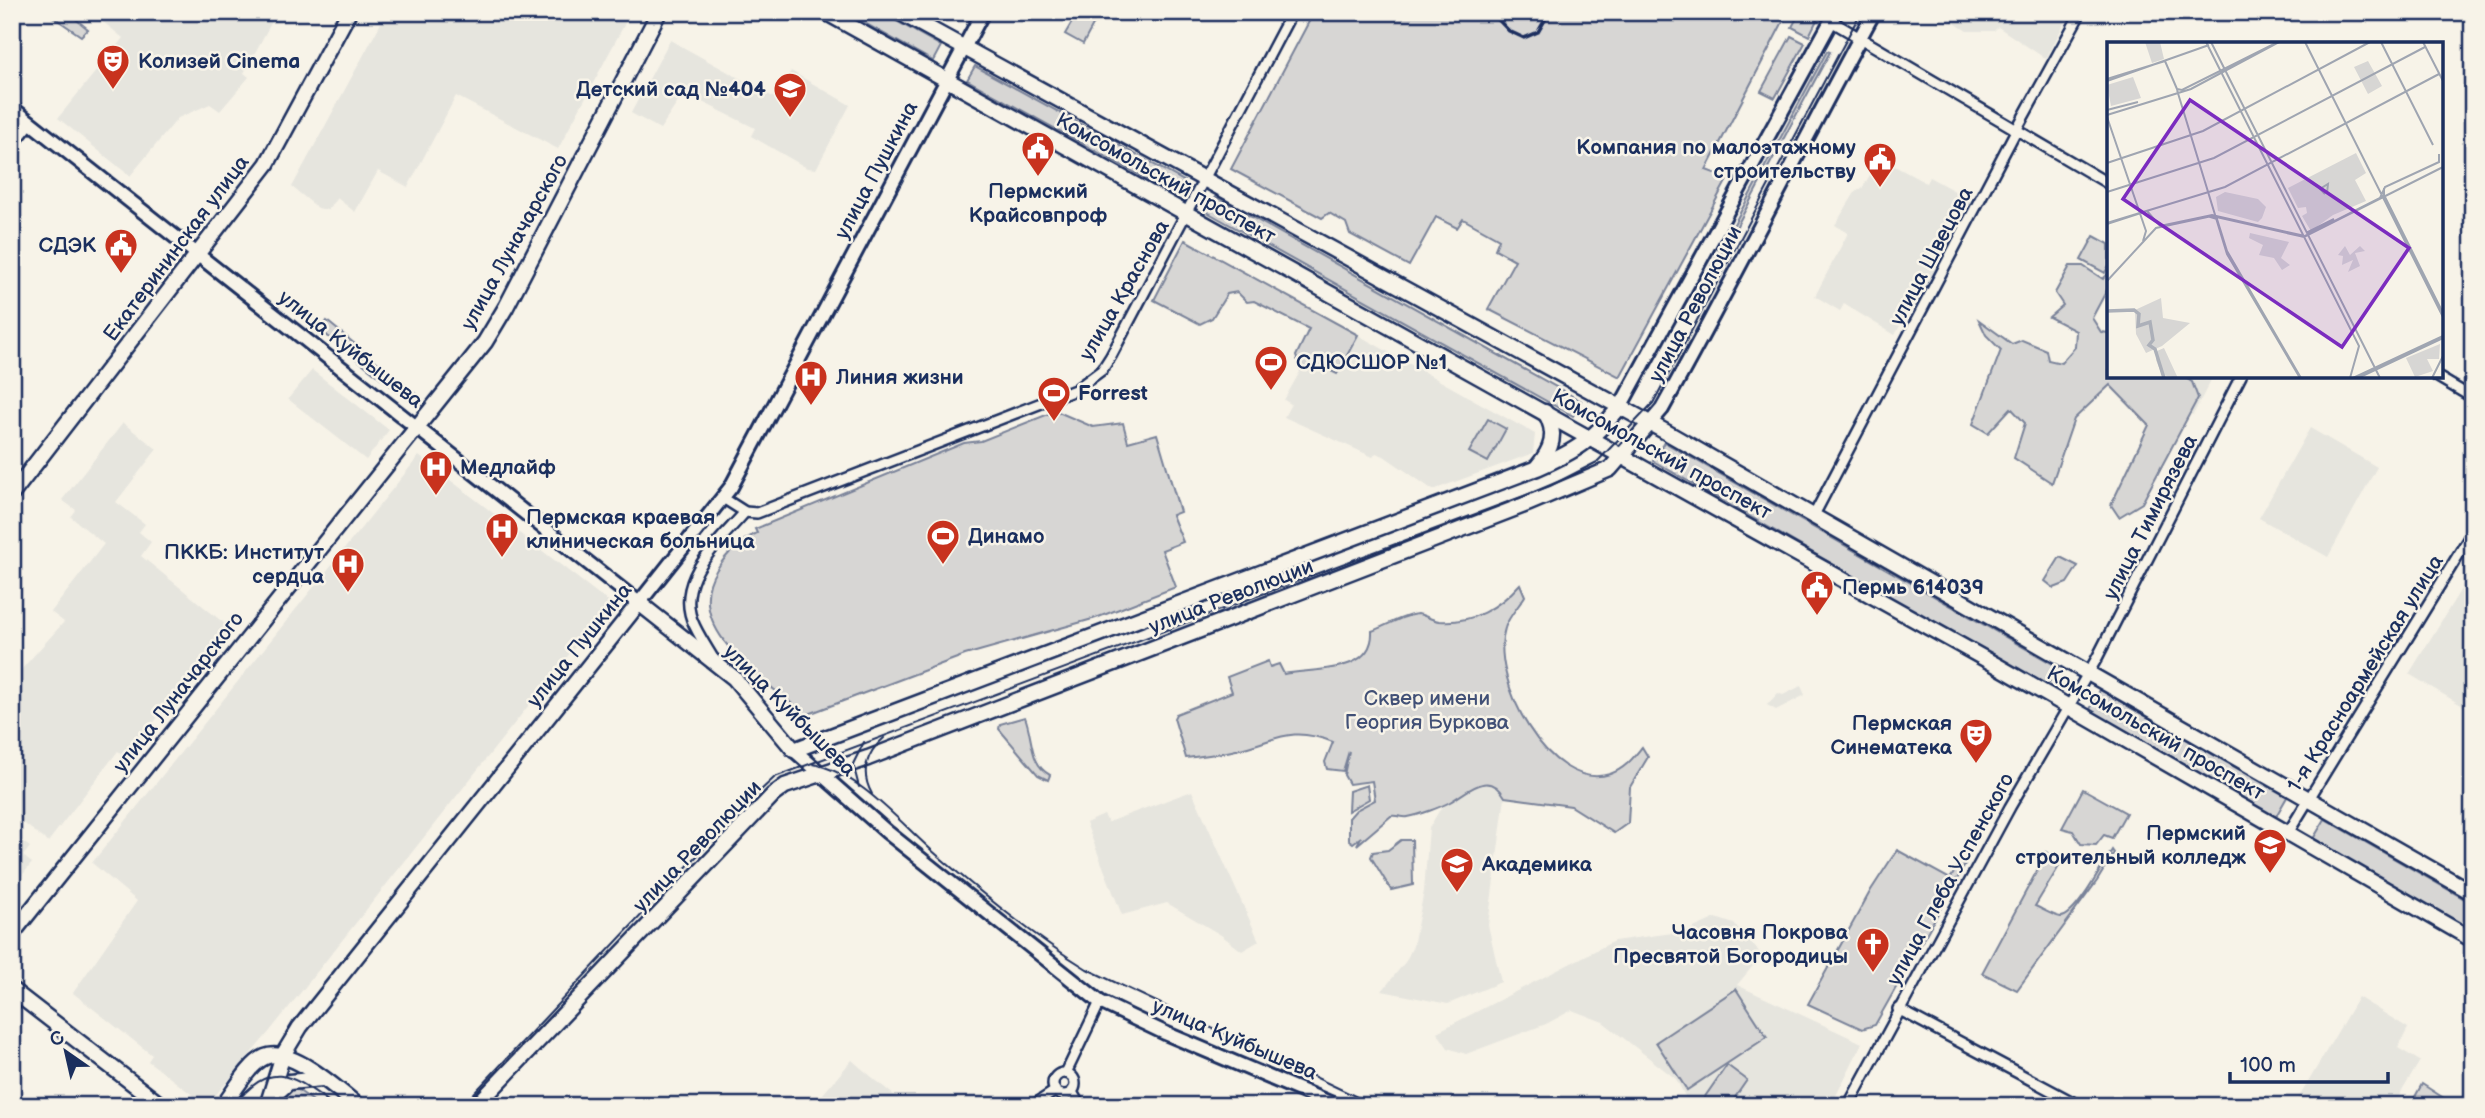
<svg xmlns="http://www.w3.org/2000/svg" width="2485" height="1118" font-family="'Balsamiq Sans',sans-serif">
	<rect width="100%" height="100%" fill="#f7f3e8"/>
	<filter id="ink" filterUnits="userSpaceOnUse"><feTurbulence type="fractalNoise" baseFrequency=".0143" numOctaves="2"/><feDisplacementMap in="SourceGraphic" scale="14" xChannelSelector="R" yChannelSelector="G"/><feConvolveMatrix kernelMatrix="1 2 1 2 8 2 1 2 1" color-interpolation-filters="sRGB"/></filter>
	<g filter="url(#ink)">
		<g fill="#e6e5de">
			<polygon points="91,12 277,12 244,73 249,77 220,111 210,104 178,118 130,176 58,118 123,38"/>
			<polygon points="387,12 631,12 558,149 456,96 408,187 378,171 355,212 337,198 327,210 318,208 292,187"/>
			<polygon points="1937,12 2070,12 2046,59 1998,27 1994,31 1967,31"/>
			<polygon points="670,40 775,98 791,71 850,105 816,169 807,168 751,136 755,128 684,93 660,129 631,113"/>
			<polygon points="1887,162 1926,183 1929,177 1973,201 1916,309 1910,307 1895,335 1844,304 1840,311 1815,296 1848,233 1835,225 1856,191 1862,189 1876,164"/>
			<polygon points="1358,335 1535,434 1533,453 1433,490 1384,456 1376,453 1373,457 1284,417 1291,404 1284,400 1301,370 1329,370 1337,373"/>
			<polygon points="312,370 389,430 366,460 288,399"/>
			<polygon points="2123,376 2213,376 2193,415"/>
			<polygon points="123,423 157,449 116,502 145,524 139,532 151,542 141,556 230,628 126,757 118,751 48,842 12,814 12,666 20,671 64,622 51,612 104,544 71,517 76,510 62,500"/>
			<polygon points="2310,428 2377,467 2328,557 2259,518"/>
			<polygon points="419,456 610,603 270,1031 209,1103 203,1103 148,1061 152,1055 73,993 137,901 92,863"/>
			<polygon points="2472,571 2473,572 2473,712 2409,674"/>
			<polygon points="1801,686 1805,695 1776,710 1767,705 1778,693 1783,695"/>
			<polygon points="1487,783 1500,788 1505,797 1488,925 1501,982 1448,1004 1382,991 1406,961 1413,946 1424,891 1429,828 1439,811 1460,792 1471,786"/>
			<polygon points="1192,791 1259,941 1242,951 1221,935 1167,903 1122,915 1086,823 1104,815 1108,822"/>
			<polygon points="12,834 30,847 23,856 32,863 12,888"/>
			<polygon points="1716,918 1734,924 1762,955 1737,985 1862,1043 1831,1106 1680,1106 1686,1098 1676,1079 1603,1022 1572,1010 1546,1024 1466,1054 1448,1048 1437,1032 1614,941 1687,931"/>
			<polygon points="2358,997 2408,1028 2398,1048 2420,1061 2393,1106 2294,1106"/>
			<polygon points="852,1060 861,1068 907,1106 821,1106 817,1101"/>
		</g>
		<g fill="#d7d6d4" stroke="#798299" stroke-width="2">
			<polygon points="46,12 67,12 88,29 81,36"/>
			<polygon points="845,12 880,12 941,46 933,61"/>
			<polygon points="1078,12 1086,12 1097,18 1083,44 1065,34"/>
			<polygon points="1314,12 1788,12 1706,170 1728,178 1620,377 1488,309 1515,260 1495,249 1499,239 1463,219 1457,228 1436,217 1409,266 1350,234 1346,223 1329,213 1322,218 1231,169"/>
			<polygon points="1800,12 1821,12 1809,36 1792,27"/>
			<polygon points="1791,36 1805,43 1775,98 1761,91"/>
			<polygon points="1827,51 1830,52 1695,304 1705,278"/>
			<polygon points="975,66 1184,181 1175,195 967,80"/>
			<polygon points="1216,197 1581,401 1573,416 1207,212"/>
			<polygon points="2094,236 2109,244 2109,265 2105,273 2081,260"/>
			<polygon points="1185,240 1358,335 1337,374 1329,370 1301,370 1296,356 1309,329 1254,301 1247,302 1237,292 1227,294 1212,318 1200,324 1154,300"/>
			<polygon points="2070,266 2083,266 2103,279 2109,273 2109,286 2092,318 2101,332 2109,333 2109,376 2182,376 2192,382 2198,398 2142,503 2119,517 2111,505 2149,425 2110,385 2074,419 2052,483 2014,458 2025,423 2011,408 1988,433 1973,424 2001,350 1986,335 1979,320 2012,344 2022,340 2046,350 2048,360 2061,363 2075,347 2076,331 2049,317 2063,305 2055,293"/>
			<polygon points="327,321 418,396 413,403 320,330"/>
			<path d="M 1056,411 L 1093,427 L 1123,423 L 1128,442 L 1157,434 L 1180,512 L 1172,515 L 1183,542 L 1162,550 L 1176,587 L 1096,618 L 965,655 L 806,715 C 768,683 679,628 717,569 C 727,553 740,541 757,533 L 755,529 L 964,443 L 981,441 Z"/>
			<polygon points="1488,419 1506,429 1488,462 1469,452"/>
			<polygon points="1664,442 2058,667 2047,687 1653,461"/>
			<polygon points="2060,557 2078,566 2067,583 2054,588 2045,581"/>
			<path d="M 1520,584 L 1525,596 C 1519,606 1508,617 1505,628 C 1489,678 1549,793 1610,774 C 1625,769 1633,758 1642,747 L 1648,757 L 1630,787 L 1628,823 L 1614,833 L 1571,806 L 1505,797 C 1489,769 1468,792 1450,802 C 1439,808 1419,815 1408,817 C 1403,818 1397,815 1391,816 L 1357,845 L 1361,837 L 1353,843 L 1349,840 L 1349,818 L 1356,810 L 1375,800 L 1372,781 L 1349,784 L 1344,775 L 1349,751 L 1343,771 L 1327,769 L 1325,762 L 1333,742 C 1288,725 1277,741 1236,750 C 1220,754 1203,756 1186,758 L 1174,718 L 1176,714 L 1232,692 L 1227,677 L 1268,661 L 1270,667 L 1279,664 L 1284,674 C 1311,668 1374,675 1372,631 C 1384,627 1405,614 1418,614 C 1424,615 1432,620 1439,621 C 1471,624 1499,608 1520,584 Z"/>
			<polygon points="2100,690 2287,797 2275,818 2089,711"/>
			<path d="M 1025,717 C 1033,737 1029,764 1050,775 L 1048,780 L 1038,775 L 999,729 L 1000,724 Z"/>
			<polygon points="1367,785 1369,799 1348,811 1349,791"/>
			<polygon points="2083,789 2126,813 2112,838 2104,835 2096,845 2081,844 2073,831 2062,828"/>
			<polygon points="2325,819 2473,904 2473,931 2313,839"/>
			<polygon points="1401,840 1412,840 1413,885 1391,890 1371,857 1373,852 1388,850"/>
			<polygon points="1897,850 1950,879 1960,863 1965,865 1875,1025 1862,1029 1808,1004 1871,890"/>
			<path d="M 2112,850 L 2114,853 L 2097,881 L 2017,990 L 1982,973 L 2047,852 L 2061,863 L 2035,906 C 2042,909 2054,916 2061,917 C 2076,917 2104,862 2112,850 Z"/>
			<polygon points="1736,989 1767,1037 1687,1090 1656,1042"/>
			<polygon points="1727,1065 1747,1080 1729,1106 1714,1106 1704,1098"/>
			<polygon points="2422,1084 2456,1106 2410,1106"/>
			<polygon points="294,1087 320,1106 280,1106"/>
		</g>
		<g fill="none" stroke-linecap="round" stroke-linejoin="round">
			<defs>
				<g id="street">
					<polyline points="1831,21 2109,184"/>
					<polyline points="12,146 31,123"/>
					<polyline points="2436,376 2473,398"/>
					<polyline points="723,498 745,512 757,513 1075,390 1102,370 1111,356 1292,12"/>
					<polyline points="1813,517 2020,123 2081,12"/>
					<path d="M 713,658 C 706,646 697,633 692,620 C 676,577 721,540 745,512"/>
					<polyline points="2288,833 2473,531"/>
					<polyline points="1898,1009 2080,1106"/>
					<circle cx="1064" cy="1084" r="11"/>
					<polyline points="1066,1073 1100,1002"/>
					<polyline points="1072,1092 1080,1106"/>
					<polyline points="1032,1106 1055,1091"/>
					<polyline points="1848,1106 2010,807 2097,658 2241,376"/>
				</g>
				<g id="secondary">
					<polyline points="12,108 639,603 731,487 983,12"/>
					<polyline points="1620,407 1836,12"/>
					<path d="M 1650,423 L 1662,409 C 1735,278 1802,144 1874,12"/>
					<polyline points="794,750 887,832 1100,1002 1165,1033 1337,1106"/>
				</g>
				<g id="primary">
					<polyline points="825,12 1996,665 2473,940"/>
					<polyline points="899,12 1666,432 2473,893"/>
					<path d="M 1537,467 C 1552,449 1558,434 1545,412"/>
					<polyline points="12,494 267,164 349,12"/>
					<polyline points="12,934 485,342 506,307 659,12"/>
					<polyline points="12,990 162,1106"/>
					<polyline points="272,1097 289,1082 322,1079"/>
					<path d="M 223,1106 C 234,1092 249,1064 265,1057 C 290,1046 339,1090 358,1106"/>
					<path d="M 267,1106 L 283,1055 L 300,1027 L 639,603 L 734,678 L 794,750 L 1537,468 C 1578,450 1591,441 1620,407"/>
					<polyline points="476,1106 773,795 785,786 868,758 1527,504 1610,469 1650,423"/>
				</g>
			</defs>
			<use href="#street" stroke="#1b2f5e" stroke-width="14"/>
			<use href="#secondary" stroke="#1b2f5e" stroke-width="18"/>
			<use href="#primary" stroke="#1b2f5e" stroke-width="19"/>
			<use href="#street" stroke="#f7f3e8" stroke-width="9"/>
			<use href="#secondary" stroke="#f7f3e8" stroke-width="12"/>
			<use href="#primary" stroke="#f7f3e8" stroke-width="14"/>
			<g stroke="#1b2f5e" stroke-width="2">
				<path d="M 813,764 C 860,773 901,824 937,855 C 985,896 1033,936 1087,969 L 1376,1106"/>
				<polyline points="859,787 853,764 864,742"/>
				<path d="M 872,794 C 860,773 866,753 884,738"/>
				<path d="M 233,1106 C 273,1057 291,1075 335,1106"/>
				<polyline points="462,1106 742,808 775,777 1550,486 1597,462 1653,403 1861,12"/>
			</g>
			<polyline stroke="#1b2f5e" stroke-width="3.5" points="1491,12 1509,31 1524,38 1538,32 1549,13"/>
		</g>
	</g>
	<defs>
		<symbol id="theatre-pin" viewBox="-11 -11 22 30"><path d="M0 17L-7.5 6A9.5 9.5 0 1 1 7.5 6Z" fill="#c8321e" stroke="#f7f3e8"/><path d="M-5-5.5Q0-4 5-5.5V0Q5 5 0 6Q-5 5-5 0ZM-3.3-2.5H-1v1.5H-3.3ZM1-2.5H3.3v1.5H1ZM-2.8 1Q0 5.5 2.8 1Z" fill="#fff"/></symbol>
		<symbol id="school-pin" viewBox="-11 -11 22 30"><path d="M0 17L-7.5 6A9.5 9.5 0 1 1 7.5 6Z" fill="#c8321e" stroke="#f7f3e8"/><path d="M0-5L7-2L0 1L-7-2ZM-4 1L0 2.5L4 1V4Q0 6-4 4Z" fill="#fff"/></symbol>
		<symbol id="civic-pin" viewBox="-11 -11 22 30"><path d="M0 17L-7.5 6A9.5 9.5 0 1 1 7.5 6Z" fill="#c8321e" stroke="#f7f3e8"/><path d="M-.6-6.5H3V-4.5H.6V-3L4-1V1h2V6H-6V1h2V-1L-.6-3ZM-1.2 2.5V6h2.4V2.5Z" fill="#fff"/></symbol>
		<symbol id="stadium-pin" viewBox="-11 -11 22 30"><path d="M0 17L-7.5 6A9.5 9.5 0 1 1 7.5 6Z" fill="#c8321e" stroke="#f7f3e8"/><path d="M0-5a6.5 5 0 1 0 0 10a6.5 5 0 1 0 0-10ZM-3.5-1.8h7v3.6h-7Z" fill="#fff"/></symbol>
		<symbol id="hospital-pin" viewBox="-11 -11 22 30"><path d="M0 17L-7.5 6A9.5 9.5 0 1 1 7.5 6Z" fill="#c8321e" stroke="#f7f3e8"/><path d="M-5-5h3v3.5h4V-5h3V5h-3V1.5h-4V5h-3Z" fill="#fff"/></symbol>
		<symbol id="university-pin" viewBox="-11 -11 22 30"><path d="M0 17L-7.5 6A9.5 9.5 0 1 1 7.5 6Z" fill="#c8321e" stroke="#f7f3e8"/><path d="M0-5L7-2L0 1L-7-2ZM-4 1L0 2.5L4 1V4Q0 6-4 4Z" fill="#fff"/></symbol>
		<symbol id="church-pin" viewBox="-11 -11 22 30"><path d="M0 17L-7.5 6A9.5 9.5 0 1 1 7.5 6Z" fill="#c8321e" stroke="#f7f3e8"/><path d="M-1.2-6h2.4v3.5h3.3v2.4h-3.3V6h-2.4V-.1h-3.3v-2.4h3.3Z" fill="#fff"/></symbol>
	</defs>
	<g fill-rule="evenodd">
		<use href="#theatre-pin" x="94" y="42" width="38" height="52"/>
		<use href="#school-pin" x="771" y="70" width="38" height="52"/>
		<use href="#civic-pin" x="1019" y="129" width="38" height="52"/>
		<use href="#civic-pin" x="1861" y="140" width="38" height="52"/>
		<use href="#civic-pin" x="102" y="226" width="38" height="52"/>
		<use href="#stadium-pin" x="1252" y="343" width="38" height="52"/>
		<use href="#hospital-pin" x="792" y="358" width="38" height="52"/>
		<use href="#stadium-pin" x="1035" y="374" width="38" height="52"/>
		<use href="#hospital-pin" x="417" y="448" width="38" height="52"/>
		<use href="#hospital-pin" x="483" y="510" width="38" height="52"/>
		<use href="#stadium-pin" x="924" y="517" width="38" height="52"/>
		<use href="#hospital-pin" x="329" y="545" width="38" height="52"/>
		<use href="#civic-pin" x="1798" y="568" width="38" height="52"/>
		<use href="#theatre-pin" x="1957" y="716" width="38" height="52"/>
		<use href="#university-pin" x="2251" y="826" width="38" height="52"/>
		<use href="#school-pin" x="1438" y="845" width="38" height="52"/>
		<use href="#church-pin" x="1854" y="925" width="38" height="52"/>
	</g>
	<g text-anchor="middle" stroke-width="5" stroke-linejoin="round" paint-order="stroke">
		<g font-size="21" font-weight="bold" fill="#1b2f5e" stroke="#f7f3e8" text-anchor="start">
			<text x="138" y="68">Колизей Cinema</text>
			<text x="766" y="96" text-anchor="end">Детский сад №404</text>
			<text x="1856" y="154" text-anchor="end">Компания по малоэтажному<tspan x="1856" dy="24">строительству</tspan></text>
			<text x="1038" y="198" text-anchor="middle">Пермский<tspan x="1038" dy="24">Крайсовпроф</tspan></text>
			<text x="96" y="252" text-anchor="end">СДЭК</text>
			<text x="1296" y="369">СДЮСШОР №1</text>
			<text x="836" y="384">Линия жизни</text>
			<text x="1078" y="400">Forrest</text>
			<text x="460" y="474">Медлайф</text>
			<text x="526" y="524">Пермская краевая<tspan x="526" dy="24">клиническая больница</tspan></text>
			<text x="968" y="543">Динамо</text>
			<text x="324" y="559" text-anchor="end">ПККБ: Институт<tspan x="324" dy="24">сердца</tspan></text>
			<text x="1842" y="594">Пермь 614039</text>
			<text x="1952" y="730" text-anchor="end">Пермская<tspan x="1952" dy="24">Синематека</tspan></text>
			<text x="2246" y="840" text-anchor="end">Пермский<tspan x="2246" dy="24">строительный колледж</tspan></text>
			<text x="1482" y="871">Академика</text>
			<text x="1848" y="939" text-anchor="end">Часовня Покрова<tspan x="1848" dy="24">Пресвятой Богородицы</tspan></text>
		</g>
		<g font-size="21" fill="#1b2f5e" stroke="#f7f3e8">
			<text transform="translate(876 170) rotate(-62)" y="7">улица Пушкина</text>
			<text transform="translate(1166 178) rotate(29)" y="7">Комсомольский проспект</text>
			<text transform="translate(514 242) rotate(-61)" y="7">улица Луначарского</text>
			<text transform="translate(176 248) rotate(-53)" y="7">Екатерининская улица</text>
			<text transform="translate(1931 256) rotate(-62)" y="7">улица Швецова</text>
			<text transform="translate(1124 290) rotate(-60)" y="7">улица Краснова</text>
			<text transform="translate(1695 304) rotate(-62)" y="7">улица Революции</text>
			<text transform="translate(351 349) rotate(38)" y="7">улица Куйбышева</text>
			<text transform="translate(1662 454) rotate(29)" y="7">Комсомольский проспект</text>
			<text transform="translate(2150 517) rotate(-63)" y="7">улица Тимирязева</text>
			<text transform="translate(1231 596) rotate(-21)" y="7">улица Революции</text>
			<text transform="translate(579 645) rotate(-51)" y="7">улица Пушкина</text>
			<text transform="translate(2365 673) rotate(-58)" y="7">1-я Красноармейская улица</text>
			<text transform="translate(178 692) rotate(-52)" y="7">улица Луначарского</text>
			<text transform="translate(790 710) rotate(45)" y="7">улица Куйбышева</text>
			<text transform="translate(2156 733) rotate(30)" y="7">Комсомольский проспект</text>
			<text transform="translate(697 846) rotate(-46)" y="7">улица Революции</text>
			<text transform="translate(1950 879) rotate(-61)" y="7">улица Глеба Успенского</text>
			<text transform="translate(1235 1039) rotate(23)" y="7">улица Куйбышева</text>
		</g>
		<g font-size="21" fill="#415076" stroke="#f7f3e8">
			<text x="1427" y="705">Сквер имени<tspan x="1427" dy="24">Георгия Буркова</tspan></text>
		</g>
	</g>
	<g transform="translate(2107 42)">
		<rect width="336" height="336" fill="#f7f3e8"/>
		<path d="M 38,0 L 53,0 L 57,17 L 45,21 ZM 261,19 L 275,44 L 261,52 L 247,25 ZM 26,35 L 34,56 L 4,64 L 0,43 ZM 249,111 L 259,131 L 248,138 L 259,159 L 226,173 L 204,189 L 195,174 L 200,171 L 199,165 L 191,166 L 181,146 ZM 118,150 L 151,157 L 159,165 L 155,176 L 151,180 L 111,169 L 109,155 ZM 143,191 L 182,200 L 174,216 L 183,223 L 175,228 L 167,216 L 152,213 L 156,203 L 142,196 ZM 238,204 L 243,213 L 253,204 L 258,209 L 248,211 L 253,224 L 241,230 L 246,218 L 235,223 L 236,214 L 231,213 ZM 54,256 L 56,276 L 83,281 L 55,304 L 39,311 L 29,292 L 28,268 ZM 333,302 L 332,317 L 320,317 L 326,329 L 308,335 L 299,316 ZM 57,306 L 69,332 L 71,336 L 55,333 L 49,318 L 50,309 Z" fill="#d7d6d4"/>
		<path fill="none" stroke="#acb0b9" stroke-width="3.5" d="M 0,269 L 27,268 L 32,272 L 31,284 L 43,280 L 46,298 L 42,303 L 48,307 L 57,336"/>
		<path fill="none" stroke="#9fa5b1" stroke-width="2" d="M 99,0 L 252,304 L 243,336M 104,0 L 273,336M 198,0 L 336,275M 274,0 L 326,103M 316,0 L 336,39M 0,37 L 58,19 L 70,47 L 75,48 L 171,0M 0,39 L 102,3M 70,48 L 120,212 L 193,336M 0,68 L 31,60M 0,73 L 84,47 L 172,0M 0,75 L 39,189 L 36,199M 0,121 L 96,89 L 263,0M 277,146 L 277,153 L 336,271M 0,150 L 107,116 L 318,5M 218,152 L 213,147 L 221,142 L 220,151M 100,174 L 110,177 L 120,209 L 194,336M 0,181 L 118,145 L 332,32M 0,182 L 40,169 L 53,184 L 105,173 L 198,194 L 273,156 L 278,145 L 332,120 L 332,112M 199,191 L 227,177M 0,239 L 49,186 L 105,174 L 197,195 L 336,125M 246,336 L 336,294M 251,336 L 336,296M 325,336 L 336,314"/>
		<path fill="#7b2cbf" fill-opacity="0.15" stroke="#7b2cbf" stroke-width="3.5" d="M 83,58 L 302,206 L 235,305 L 16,157 Z"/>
		<rect width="336" height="336" fill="none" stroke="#1b2f5e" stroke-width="3.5"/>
	</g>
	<rect width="2485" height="1118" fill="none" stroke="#f7f3e8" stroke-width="42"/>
	<rect x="21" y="21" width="2443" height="1076" fill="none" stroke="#1b2f5e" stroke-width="2.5" filter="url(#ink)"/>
	<g transform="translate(66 1052) rotate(326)" stroke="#f7f3e8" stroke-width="5" paint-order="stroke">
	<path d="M0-5L12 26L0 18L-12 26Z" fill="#1b2f5e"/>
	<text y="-10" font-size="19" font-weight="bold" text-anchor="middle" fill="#1b2f5e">С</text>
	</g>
	<path d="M2230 1072v10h158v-10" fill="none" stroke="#1b2f5e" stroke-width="3.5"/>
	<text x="2240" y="1072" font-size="21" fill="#1b2f5e" stroke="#f7f3e8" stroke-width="5" paint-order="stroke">100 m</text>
</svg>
